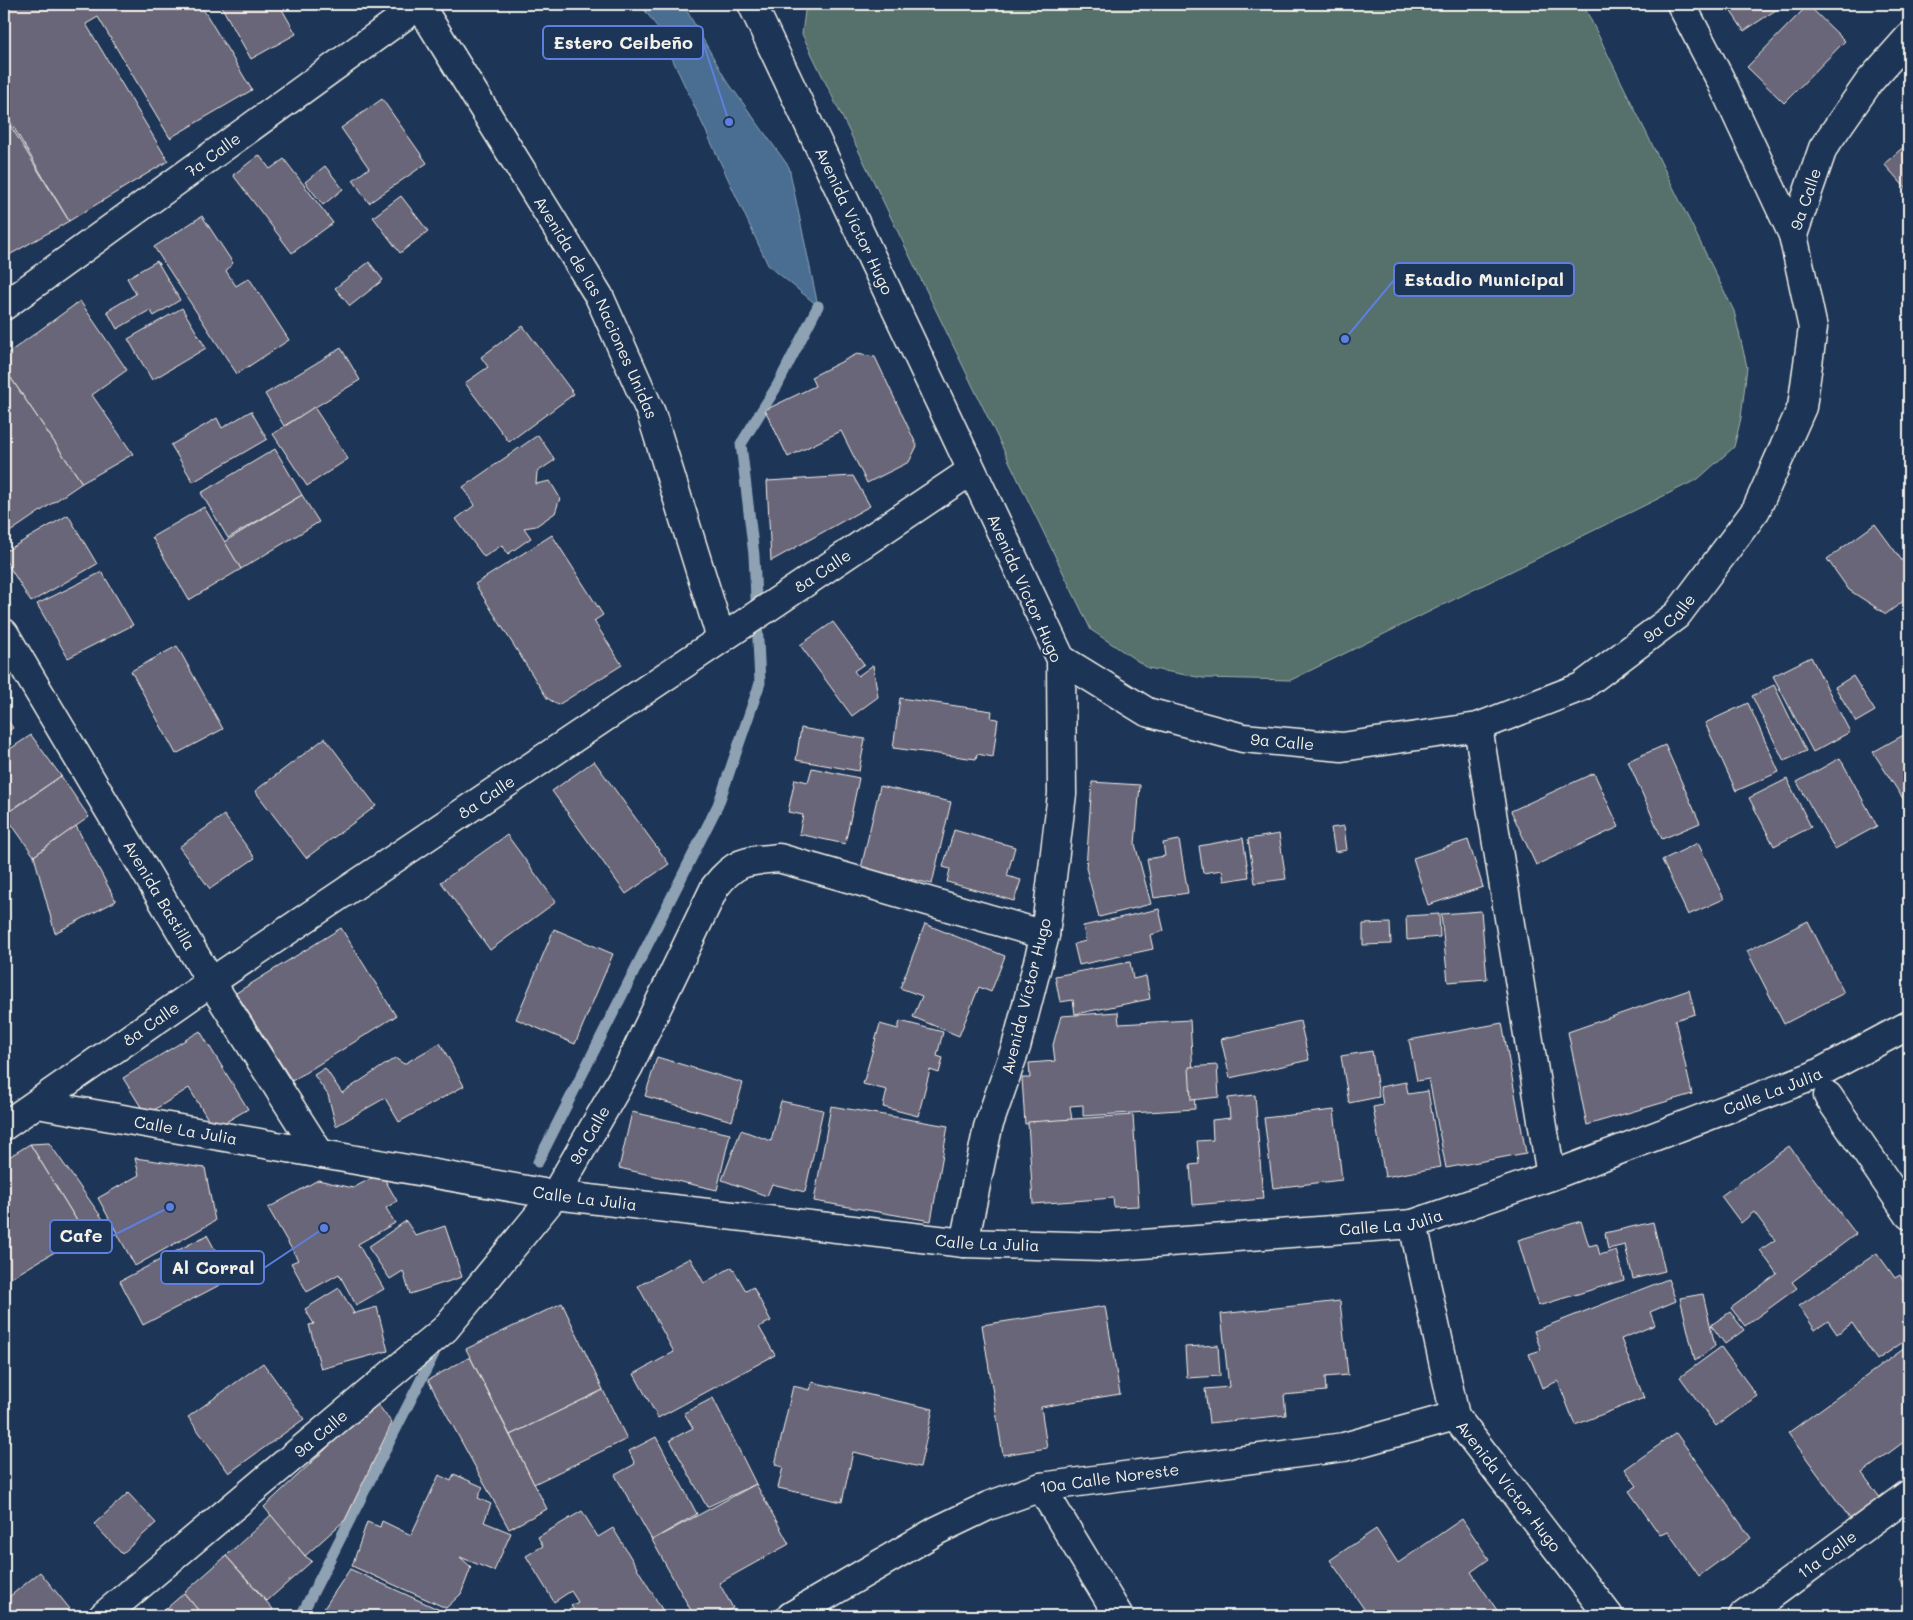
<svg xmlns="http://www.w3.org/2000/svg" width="1913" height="1620" font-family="Mali,sans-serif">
	<rect width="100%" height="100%" fill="#1d3557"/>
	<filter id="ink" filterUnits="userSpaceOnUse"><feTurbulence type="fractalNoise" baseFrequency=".02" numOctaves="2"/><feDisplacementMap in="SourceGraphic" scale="10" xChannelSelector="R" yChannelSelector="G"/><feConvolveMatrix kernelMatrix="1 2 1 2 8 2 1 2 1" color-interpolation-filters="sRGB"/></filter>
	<g filter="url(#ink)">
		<polygon fill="#566f6c" stroke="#a5b0aa" points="806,4 1583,4 1734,311 1747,367 1741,418 1734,447 1698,479 1291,680 1203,678 1148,668 1091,630 802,34"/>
		<polygon fill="#4a6e91" stroke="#8ea2b4" points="640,4 683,4 725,78 789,167 818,306 768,265 658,28"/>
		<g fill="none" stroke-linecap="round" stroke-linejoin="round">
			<g stroke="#8ea2b4" stroke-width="11">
				<polyline points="538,1162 718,805 760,683 754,555 741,444 777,386 818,306"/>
				<polyline points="301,1616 434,1354"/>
			</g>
		</g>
		<g fill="#6b6679" stroke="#f4f1e8">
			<polygon points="4,4 200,4 252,90 170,138 98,17 86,24 168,161 69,221 4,111"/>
			<polygon points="220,4 279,4 296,34 251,59"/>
			<polygon points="1726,4 1785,4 1744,31"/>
			<polygon points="1808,5 1845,41 1784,103 1747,67"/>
			<polygon points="382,99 427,163 369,203 353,180 369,168 341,128"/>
			<polygon points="4,115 69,221 4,258"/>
			<polygon points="1909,142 1909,192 1884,164"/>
			<polygon points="259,155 270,169 284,159 333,223 292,253 233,175"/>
			<polygon points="325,166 343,189 323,205 305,182"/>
			<polygon points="401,196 428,231 400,253 373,217"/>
			<polygon points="202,216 233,263 226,271 236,286 249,278 289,340 237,374 154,247"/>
			<polygon points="157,261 180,300 154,316 150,310 117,329 107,311 136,294 127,278"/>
			<polygon points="369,262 383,280 350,306 335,288"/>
			<polygon points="80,301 127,370 92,395 133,454 82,483 4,368 4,356"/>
			<polygon points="182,308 206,348 152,380 128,339"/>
			<polygon points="523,326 574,394 509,442 465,383 488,367 481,357"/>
			<polygon points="341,348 360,380 284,426 265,394"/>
			<polygon points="857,354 875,357 917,446 909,462 867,483 841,431 788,457 765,410 815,386 811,377"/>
			<polygon points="4,368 82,483 4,536"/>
			<polygon points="314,407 348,459 307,486 273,434"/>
			<polygon points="251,411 267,439 193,482 171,445 217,418 222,428"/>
			<polygon points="538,435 555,460 537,472 536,484 550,481 560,498 555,513 536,526 524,528 531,538 508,554 502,545 484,557 456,519 475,505 463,487"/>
			<polygon points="275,449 302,495 228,538 201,493"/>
			<polygon points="853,476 870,506 771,561 767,481"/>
			<polygon points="302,495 319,522 241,569 224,542"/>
			<polygon points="204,507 241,569 189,600 152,537"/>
			<polygon points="68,515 97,564 31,602 4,558 4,552"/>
			<polygon points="1875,524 1909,570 1909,597 1886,614 1849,590 1827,559"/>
			<polygon points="552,535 603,615 594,621 622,665 558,705 547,698 475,584"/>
			<polygon points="102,572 133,625 68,658 37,604"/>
			<polygon points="833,622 864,664 854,671 858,676 873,665 878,697 852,716 800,645"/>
			<polygon points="177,646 223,729 176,754 131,671"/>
			<polygon points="1811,657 1850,732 1813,752 1773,676"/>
			<polygon points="1853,676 1875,711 1856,722 1835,687"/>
			<polygon points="1774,685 1806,751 1784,761 1752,696"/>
			<polygon points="900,698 992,711 991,718 998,719 993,757 977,754 976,759 893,748"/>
			<polygon points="1748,703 1779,772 1736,791 1705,723"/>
			<polygon points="4,715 13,728 4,734"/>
			<polygon points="801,728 865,739 859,771 796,760"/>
			<polygon points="1909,732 1909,808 1873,752"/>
			<polygon points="31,735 61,776 4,815 4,753"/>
			<polygon points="325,738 376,806 306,858 255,791"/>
			<polygon points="1665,745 1700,823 1662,839 1628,761"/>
			<polygon points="1840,758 1877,826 1835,849 1797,782"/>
			<polygon points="594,761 669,864 626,894 552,791"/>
			<polygon points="812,768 859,778 845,844 799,834 803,815 788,812 795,779 808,782"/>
			<polygon points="1594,773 1619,827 1536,865 1511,811"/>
			<polygon points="61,776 89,817 34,856 5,815"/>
			<polygon points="1787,779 1811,827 1774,846 1749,798"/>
			<polygon points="1092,782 1140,785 1135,844 1151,904 1099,917 1086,868"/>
			<polygon points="880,786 951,802 932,884 861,868"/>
			<polygon points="224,815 255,858 210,889 179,847"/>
			<polygon points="76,826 116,901 55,933 34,856"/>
			<polygon points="1344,826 1347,850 1335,852 1331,828"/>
			<polygon points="954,830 1015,847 1007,876 1021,880 1014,901 947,882 950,869 943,867"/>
			<polygon points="1279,834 1286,879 1255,883 1248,839"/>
			<polygon points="507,835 556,902 490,950 441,882"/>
			<polygon points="1243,838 1249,877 1224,881 1222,870 1203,873 1199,846"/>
			<polygon points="1179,840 1188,893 1154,898 1147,859 1165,856 1163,843"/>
			<polygon points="1468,840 1483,887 1428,905 1413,858"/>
			<polygon points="1698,843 1724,899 1688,915 1662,860"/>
			<polygon points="1159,909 1164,931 1150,935 1153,949 1079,965 1074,944 1086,941 1083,926"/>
			<polygon points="1481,911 1487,979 1448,982 1441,914"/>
			<polygon points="1439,914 1440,937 1407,940 1406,916"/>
			<polygon points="1808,921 1844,993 1784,1024 1747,951"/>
			<polygon points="1390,923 1391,944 1363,945 1363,924"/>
			<polygon points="925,924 1005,956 991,992 979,987 959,1036 913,1017 922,996 900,988"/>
			<polygon points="341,928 396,1016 292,1081 236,993"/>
			<polygon points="554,929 613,954 575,1044 516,1019"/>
			<polygon points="1130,962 1133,979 1146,976 1150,999 1075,1014 1073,1000 1060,1002 1055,976"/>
			<polygon points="1689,990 1695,1014 1675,1020 1692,1094 1587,1125 1568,1032"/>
			<polygon points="1118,1012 1119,1024 1190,1020 1195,1109 1083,1116 1083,1105 1070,1106 1072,1121 1025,1124 1022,1078 1030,1078 1029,1063 1055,1061 1053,1045 1061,1016"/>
			<polygon points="900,1021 943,1032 937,1056 943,1058 939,1073 930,1070 918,1116 883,1107 887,1090 863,1084 880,1024 898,1029"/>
			<polygon points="1300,1021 1309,1060 1230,1078 1221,1039"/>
			<polygon points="1502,1023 1526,1153 1446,1168 1429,1079 1417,1081 1409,1040"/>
			<polygon points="200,1031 248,1109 214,1129 189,1088 146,1115 123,1078"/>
			<polygon points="440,1043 464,1086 399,1122 385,1098 336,1126 328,1095 314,1075 325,1068 342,1093 395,1058 404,1064"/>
			<polygon points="1372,1051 1379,1097 1349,1103 1341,1056"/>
			<polygon points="657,1057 743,1083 732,1121 645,1096"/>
			<polygon points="1217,1065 1219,1097 1191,1100 1189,1067"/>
			<polygon points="1406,1082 1408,1094 1428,1091 1441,1167 1385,1177 1373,1107 1383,1105 1380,1087"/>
			<polygon points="1255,1095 1263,1199 1193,1205 1190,1165 1199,1164 1197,1141 1213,1140 1212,1120 1230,1118 1228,1098"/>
			<polygon points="781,1101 823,1110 805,1192 772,1184 767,1196 722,1180 741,1130 771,1141"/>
			<polygon points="831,1106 948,1126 931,1221 814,1201"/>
			<polygon points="1334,1110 1342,1180 1273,1188 1264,1118"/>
			<polygon points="632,1112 730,1134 717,1190 619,1168"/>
			<polygon points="1133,1115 1139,1206 1114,1207 1113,1198 1033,1204 1028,1122"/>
			<polygon points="49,1143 105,1222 85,1234 30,1144"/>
			<polygon points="30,1144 85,1234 4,1282 4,1160"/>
			<polygon points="1789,1146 1856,1234 1792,1282 1797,1288 1745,1326 1731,1308 1777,1274 1760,1250 1775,1240 1754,1212 1741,1223 1721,1196"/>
			<polygon points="135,1158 205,1168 215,1221 135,1266 98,1198 139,1175"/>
			<polygon points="381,1173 397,1201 386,1208 395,1223 358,1244 384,1289 356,1305 339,1274 307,1292 291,1263 298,1260 268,1208 318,1180 353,1188"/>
			<polygon points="406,1221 416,1236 445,1226 462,1277 410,1294 403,1271 390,1279 368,1247"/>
			<polygon points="1581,1221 1589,1246 1597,1244 1600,1255 1616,1250 1624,1280 1538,1306 1518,1240"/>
			<polygon points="1653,1222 1665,1271 1633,1279 1625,1245 1608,1249 1605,1233"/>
			<polygon points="207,1235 231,1279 143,1325 120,1281"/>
			<polygon points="1877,1253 1895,1278 1900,1275 1909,1288 1909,1338 1877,1360 1852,1323 1837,1334 1828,1321 1815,1330 1799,1306"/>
			<polygon points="690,1258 704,1283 732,1267 746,1291 753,1287 771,1321 759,1327 775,1355 658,1418 634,1374 674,1352 638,1286"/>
			<polygon points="1668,1279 1676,1301 1650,1312 1655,1325 1621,1339 1644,1398 1575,1425 1558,1381 1542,1388 1529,1354 1541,1350 1534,1331"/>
			<polygon points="339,1288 354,1313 352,1314 377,1307 388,1351 321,1369 309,1325 314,1324 305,1309"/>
			<polygon points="1703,1294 1715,1346 1695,1361 1680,1298"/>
			<polygon points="1340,1301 1348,1375 1325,1377 1326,1391 1284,1395 1286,1415 1209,1423 1205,1389 1229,1387 1221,1314"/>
			<polygon points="562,1303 603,1390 510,1435 466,1349"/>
			<polygon points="1105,1306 1120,1394 1041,1407 1047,1448 1003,1455 982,1325"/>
			<polygon points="1730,1312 1744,1330 1725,1344 1711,1325"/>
			<polygon points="1218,1345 1220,1376 1187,1378 1185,1347"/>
			<polygon points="1909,1345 1909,1438 1862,1473 1881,1499 1851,1520 1788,1433"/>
			<polygon points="1721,1347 1757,1396 1716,1426 1680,1377"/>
			<polygon points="470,1357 547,1509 509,1529 428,1380"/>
			<polygon points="263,1363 304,1419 229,1473 188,1417"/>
			<polygon points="812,1382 933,1409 920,1467 853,1452 842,1502 778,1488 783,1467 775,1465 793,1386 810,1390"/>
			<polygon points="603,1390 627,1439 534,1484 510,1435"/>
			<polygon points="713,1398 756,1484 707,1507 670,1440 693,1428 684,1413"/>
			<polygon points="376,1402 392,1423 345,1520 305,1556 264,1507"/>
			<polygon points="1676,1433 1751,1538 1699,1576 1668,1532 1660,1535 1629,1491 1637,1486 1625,1469"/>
			<polygon points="656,1437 697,1514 652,1540 615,1475 635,1464 629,1451"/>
			<polygon points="454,1474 483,1487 478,1498 491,1504 484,1522 511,1533 494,1571 460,1557 471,1567 461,1594 446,1608 352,1566 367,1522 380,1527 382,1521 411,1535 439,1475 451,1481"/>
			<polygon points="756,1484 789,1544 719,1583 733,1608 717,1616 694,1616 652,1540"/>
			<polygon points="128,1493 156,1523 122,1554 94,1524"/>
			<polygon points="582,1511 598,1537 613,1528 666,1616 578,1616 571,1606 578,1602 571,1591 554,1602 526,1556 543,1546 538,1537"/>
			<polygon points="271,1515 305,1556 312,1561 267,1601 226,1556"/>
			<polygon points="1462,1519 1489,1559 1471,1572 1501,1616 1369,1616 1330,1560 1376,1529 1398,1563"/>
			<polygon points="226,1556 273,1609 265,1616 203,1616 184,1593"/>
			<polygon points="350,1569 453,1616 319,1616"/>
			<polygon points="40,1572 70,1609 62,1616 4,1616 4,1601"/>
			<polygon points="1909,1573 1909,1592 1900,1580"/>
			<polygon points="184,1593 203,1616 158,1616"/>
		</g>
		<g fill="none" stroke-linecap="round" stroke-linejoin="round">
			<defs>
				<g id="minor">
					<path id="s1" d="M 419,4 L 599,296 L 651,413 L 721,638"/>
					<path id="s2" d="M 752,4 L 1061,659 L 1062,794 L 1045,935 L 1016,1047 L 988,1127 L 964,1243"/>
					<polyline points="1681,4 1720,79 1793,235"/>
					<path id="s3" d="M 4,306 L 421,4"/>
					<path id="s4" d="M 4,633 L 211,982 L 320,1154"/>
					<path id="s5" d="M 1061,659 L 1147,712 L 1243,738 L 1342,747 L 1478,727 L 1581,687 L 1677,615 L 1756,510 L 1802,407 L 1813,328 L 1793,235 L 1823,148 L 1869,82 L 1909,37"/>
					<polyline points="1478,727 1551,1176"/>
					<polyline points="1828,1096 1909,1215"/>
					<path id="s6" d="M 37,1104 L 555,1195 L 964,1243 L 1102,1247 L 1413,1224 L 1551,1176 L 1813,1076 L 1909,1025"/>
					<path id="s7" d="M 4,1126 L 211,982 L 971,471"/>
					<polyline points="1041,1487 1119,1616"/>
					<path id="s8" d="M 103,1616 L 445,1329 L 555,1195 L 629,1066 L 715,887 C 736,860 747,861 779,858 L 1045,935"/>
					<path id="s9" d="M 791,1616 L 938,1530 L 988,1506 L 1041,1487 L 1344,1447 L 1455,1416"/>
					<path id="s10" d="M 1743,1616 L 1909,1494"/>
				</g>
				<g id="tertiary">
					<path id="s11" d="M 1413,1224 L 1455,1416 L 1609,1616"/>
				</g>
			</defs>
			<use href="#minor" stroke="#f4f1e8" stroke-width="31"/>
			<use href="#tertiary" stroke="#f4f1e8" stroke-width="31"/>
			<use href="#minor" stroke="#1d3557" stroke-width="28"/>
			<use href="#tertiary" stroke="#1d3557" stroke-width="28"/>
		</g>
	</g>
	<g text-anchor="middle" stroke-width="4" stroke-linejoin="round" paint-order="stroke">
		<g font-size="16" fill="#f4f1e8" stroke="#1d3557">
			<text dy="6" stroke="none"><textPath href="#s3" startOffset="258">7a Calle</textPath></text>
			<text dy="6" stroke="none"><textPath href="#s5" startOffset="1125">9a Calle</textPath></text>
			<text dy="6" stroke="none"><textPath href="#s2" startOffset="240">Avenida Víctor Hugo</textPath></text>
			<text dy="6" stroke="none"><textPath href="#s1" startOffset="352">Avenida de las Naciones Unidas</textPath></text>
			<text dy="6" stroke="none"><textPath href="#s7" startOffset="989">8a Calle</textPath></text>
			<text transform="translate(1025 588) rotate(66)" y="6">Avenida Víctor Hugo</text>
			<text dy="6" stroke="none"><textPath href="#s5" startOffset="660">9a Calle</textPath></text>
			<text dy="6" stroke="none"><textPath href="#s5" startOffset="240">9a Calle</textPath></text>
			<text dy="6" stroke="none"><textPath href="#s7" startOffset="584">8a Calle</textPath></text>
			<text dy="6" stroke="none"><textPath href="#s4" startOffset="305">Avenida Bastilla</textPath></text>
			<text transform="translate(1026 996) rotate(-76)" y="6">Avenida Víctor Hugo</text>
			<text dy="6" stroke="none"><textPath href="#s7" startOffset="179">8a Calle</textPath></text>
			<text dy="6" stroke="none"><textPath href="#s6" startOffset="1771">Calle La Julia</textPath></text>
			<text dy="6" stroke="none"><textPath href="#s6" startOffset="151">Calle La Julia</textPath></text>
			<text dy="6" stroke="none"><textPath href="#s8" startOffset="689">9a Calle</textPath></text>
			<text dy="6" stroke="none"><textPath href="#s6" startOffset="556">Calle La Julia</textPath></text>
			<text dy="6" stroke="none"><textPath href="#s6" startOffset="1366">Calle La Julia</textPath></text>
			<text dy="6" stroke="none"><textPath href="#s6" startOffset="961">Calle La Julia</textPath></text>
			<text dy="6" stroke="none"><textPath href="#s8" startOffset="284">9a Calle</textPath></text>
			<text dy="6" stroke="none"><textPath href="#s9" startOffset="351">10a Calle Noreste</textPath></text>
			<text dy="6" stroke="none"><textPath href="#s11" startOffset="285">Avenida Víctor Hugo</textPath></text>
			<text dy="6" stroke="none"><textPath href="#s10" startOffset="104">11a Calle</textPath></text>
		</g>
	</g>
	<path fill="none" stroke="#5e7fdd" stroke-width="2" d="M729 122L703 42M1345 339L1394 280M170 1207L112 1236M324 1228L264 1268"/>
	<g fill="#5e7fdd" stroke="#1d3557" stroke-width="2">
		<circle cx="729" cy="122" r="5"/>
		<circle cx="1345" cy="339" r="5"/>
		<circle cx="170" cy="1207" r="5"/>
		<circle cx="324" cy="1228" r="5"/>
	</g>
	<g fill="#1d3557" stroke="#5e7fdd" stroke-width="2">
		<rect x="543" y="26" width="160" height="33" rx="5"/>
		<rect x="1394" y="263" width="180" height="33" rx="5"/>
		<rect x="50" y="1220" width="62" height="33" rx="5"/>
		<rect x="161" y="1251" width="103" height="33" rx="5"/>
	</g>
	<g font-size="18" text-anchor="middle" font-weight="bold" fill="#f4f1e8">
		<text x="623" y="49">Estero Ceibeño</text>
		<text x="1484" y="286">Estadio Municipal</text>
		<text x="81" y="1242">Cafe</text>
		<text x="213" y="1274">Al Corral</text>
	</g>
	<rect width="1913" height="1620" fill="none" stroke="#1d3557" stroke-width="20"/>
	<rect x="10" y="10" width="1893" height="1600" fill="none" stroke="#f4f1e8" stroke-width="2" filter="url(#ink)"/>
</svg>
